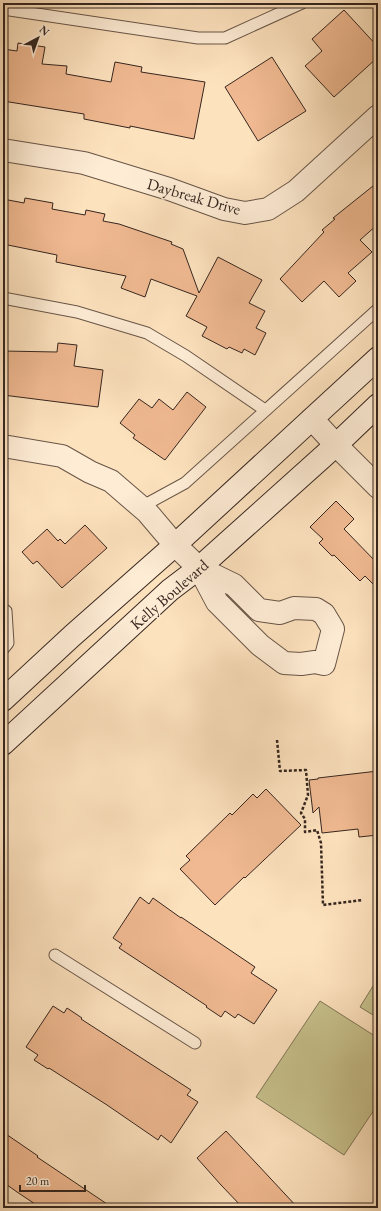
<svg xmlns="http://www.w3.org/2000/svg" width="381" height="1211" font-family="'EB Garamond',serif">
	<rect width="100%" height="100%" fill="#fde2be"/>
	<filter id="stains"><feTurbulence type="fractalNoise" baseFrequency=".005" numOctaves="4"/><feColorMatrix values="0 0 0 0 .2 0 0 0 0 .09 0 0 0 0 .02 0 0 0 .5 -.17"/></filter>
	<radialGradient id="worn" r=".72"><stop offset=".6" stop-color="#630" stop-opacity="0"/><stop offset="1" stop-color="#630" stop-opacity=".3"/></radialGradient>
	<g fill="#c7c18c" stroke="#7e7456">
		<polygon points="378,978 378,1018 360,1007"/>
		<polygon points="320,1001 378,1038 378,1104 344,1155 256,1097"/>
	</g>
	<g fill="#f0b991" stroke="#36261f">
		<polygon points="344,10 378,47 378,57 334,97 305,66 322,51 312,39"/>
		<polygon points="18,43 45,47 42,64 67,66 66,74 111,82 115,62 142,67 141,72 205,82 194,139 130,126 130,128 84,119 84,114 3,101 3,49 17,51"/>
		<polygon points="272,57 306,111 258,141 225,87"/>
		<polygon points="378,182 378,224 360,240 372,252 348,273 356,281 339,297 324,281 302,302 280,279 324,232 322,230 335,219 333,218"/>
		<polygon points="25,198 53,203 52,209 85,215 86,210 105,214 103,221 119,224 172,242 171,244 183,249 199,293 218,257 262,280 249,303 265,311 256,328 266,333 255,355 244,349 242,353 229,347 227,349 202,336 207,327 186,316 197,296 151,279 145,297 121,288 126,276 56,262 57,255 3,244 3,199 24,203"/>
		<polygon points="58,343 77,345 74,366 103,370 98,407 3,395 3,351 57,352"/>
		<polygon points="187,392 206,407 165,460 133,438 135,435 120,423 139,399 152,408 159,399 173,410"/>
		<polygon points="336,501 354,519 344,529 378,564 378,589 365,576 360,581 334,555 332,556 319,543 323,539 310,527"/>
		<polygon points="85,525 107,548 62,588 37,561 33,564 22,552 47,529 58,541 60,539 65,544"/>
		<polygon points="378,771 378,835 359,837 358,829 322,833 319,807 313,813 309,780 318,779 318,778"/>
		<polygon points="266,789 301,825 245,878 244,877 215,905 180,869 190,860 186,856 230,813 232,815 253,794 257,798"/>
		<polygon points="140,897 149,904 153,898 181,918 181,917 255,967 251,973 277,990 254,1024 238,1014 235,1018 225,1011 221,1017 206,1007 207,1006 119,948 122,944 113,938"/>
		<polygon points="53,1006 64,1013 67,1008 82,1018 81,1019 191,1090 187,1095 198,1102 171,1143 161,1135 158,1140 107,1105 49,1068 48,1069 34,1060 38,1055 26,1047"/>
		<polygon points="226,1131 257,1164 298,1208 243,1208 221,1185 197,1158"/>
		<polygon points="3,1132 38,1156 37,1157 113,1208 41,1208 17,1192 3,1182"/>
	</g>
	<g fill="none" stroke-linecap="round" stroke-linejoin="round">
		<defs>
			<g id="service">
				<polyline points="3,9 198,38 225,38 302,3"/>
				<polyline points="3,298 77,312 147,333 186,356 265,410"/>
				<polyline points="141,507 185,483 378,309"/>
				<polyline points="3,609 6,611 8,643 3,649"/>
				<polyline points="55,955 195,1043"/>
			</g>
			<g id="minor">
				<polyline points="3,150 84,163 169,189 224,209 245,213 268,209 296,191 378,116"/>
				<polyline points="312,419 336,445 378,487"/>
				<polyline points="3,446 62,456 90,472 111,481 147,512 175,545 199,568 234,585 259,610 280,613 294,608 316,609 324,614 333,629 324,664 315,662 301,664 284,663 260,645 217,602 199,568"/>
			</g>
			<g id="secondary">
				<polyline points="3,700 72,636 175,545 378,358"/>
				<polyline points="3,744 170,590 199,568 336,445 378,405"/>
			</g>
		</defs>
		<use href="#service" stroke="#685547" stroke-width="13"/>
		<use href="#minor" stroke="#685547" stroke-width="24"/>
		<use href="#secondary" stroke="#36261f" stroke-width="24"/>
		<polyline stroke="#36261f" stroke-width="2.5" stroke-dasharray="3 2" stroke-linecap="butt" points="277,740 280,771 306,770 308,795 301,813 305,819 305,832 317,830 321,843 323,905 363,900"/>
		<use href="#service" stroke="#feecd5" stroke-width="11"/>
		<use href="#minor" stroke="#feecd5" stroke-width="22"/>
		<use href="#secondary" stroke="#feecd5" stroke-width="22"/>
	</g>
	<g text-anchor="middle" stroke-width="3" stroke-linejoin="round" paint-order="stroke">
		<g font-size="16" fill="#36261f" stroke="#feecd5">
			<text transform="translate(194 196) rotate(16)" y="6">Daybreak Drive</text>
			<text transform="translate(169 594) rotate(-41)" y="6">Kelly Boulevard</text>
		</g>
	</g>
	<rect width="381" height="1211" fill="none" stroke="#fde2be" stroke-width="16"/>
	<rect x="4" y="4" width="373" height="1203" fill="none" stroke="#36261f" stroke-width="2"/>
	<rect x="8" y="8" width="365" height="1195" fill="none" stroke="#36261f"/>
	<g transform="translate(38 38) rotate(41)" stroke="#feecd5" stroke-width="3" paint-order="stroke">
	<path d="M0-3L7 15L0 10L-7 15Z" fill="#36261f"/>
	<text y="-6" font-size="11" font-weight="bold" text-anchor="middle" fill="#36261f">N</text>
	</g>
	<path d="M20 1185v6h65v-6" fill="none" stroke="#36261f" stroke-width="2"/>
	<text x="26" y="1185" font-size="12" fill="#36261f" stroke="#feecd5" stroke-width="3" paint-order="stroke">20 m</text>
	<rect width="100%" height="100%" filter="url(#stains)"/>
	<rect width="100%" height="100%" fill="url(#worn)"/>
</svg>
